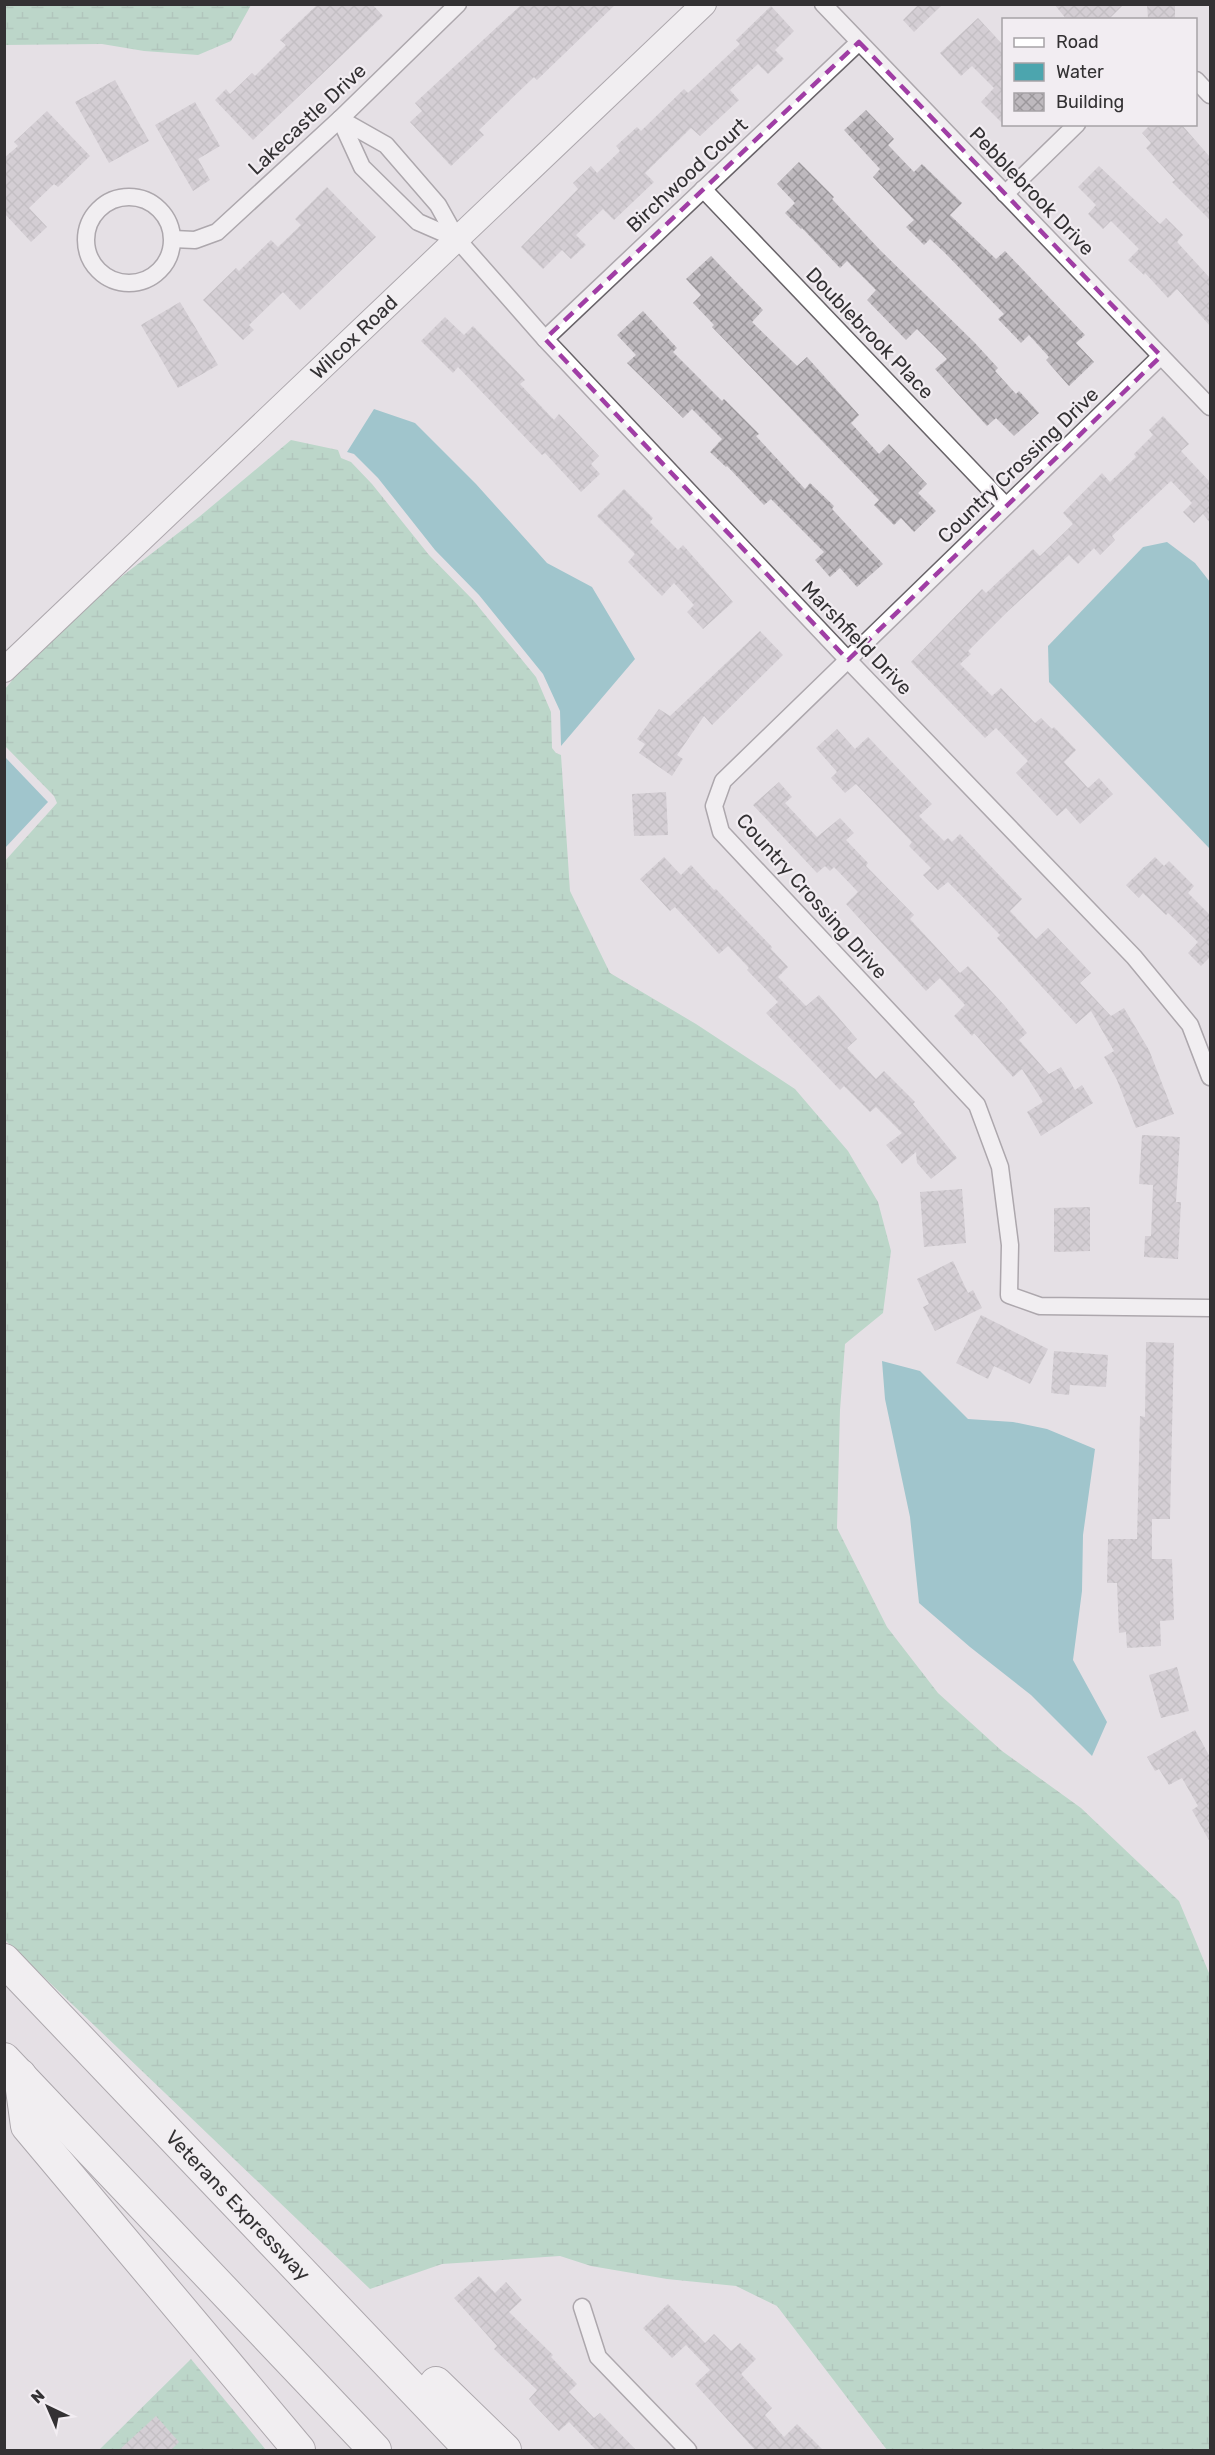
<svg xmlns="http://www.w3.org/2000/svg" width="1215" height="2455" font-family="Rubik,sans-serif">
	<defs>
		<pattern id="wetland-marsh" width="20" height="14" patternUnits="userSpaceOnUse" patternTransform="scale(1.5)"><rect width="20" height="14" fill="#8acba7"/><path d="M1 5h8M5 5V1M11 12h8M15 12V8" fill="none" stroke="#71a589"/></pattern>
		<pattern id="building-cross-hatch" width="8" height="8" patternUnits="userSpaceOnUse" patternTransform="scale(1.5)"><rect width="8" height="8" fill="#beb9be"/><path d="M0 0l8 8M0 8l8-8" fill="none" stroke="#9b979b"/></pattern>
	</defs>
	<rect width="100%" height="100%" fill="#e5e0e5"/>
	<g fill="url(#wetland-marsh)">
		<polygon points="4,5 251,4 251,5 231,41 198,55 144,51 102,44 5,45"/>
		<polygon points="291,440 338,450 341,458 351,462 372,484 429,555 473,600 536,677 551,712 552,748 556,753 561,755 570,891 610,973 696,1024 795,1089 848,1151 878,1202 891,1251 883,1313 845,1344 840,1410 837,1528 887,1627 938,1693 1002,1751 1081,1808 1179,1901 1209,1973 1210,2450 887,2450 777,2306 736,2286 667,2279 591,2266 560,2256 442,2264 370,2289 5,1940 4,862 57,803 54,796 5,746 5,689 23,667 108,587 199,517"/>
		<polygon points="191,2359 266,2450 99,2450"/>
	</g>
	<g fill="#4ca5ae">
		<polygon points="374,409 415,423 476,484 547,563 592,587 635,659 561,746 560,711 543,674 479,595 435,550 378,478 354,454 347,452"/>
		<polygon points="1167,542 1195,563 1210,582 1210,849 1049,682 1048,646 1143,547"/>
		<polygon points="5,757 48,802 5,848 4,848"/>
		<polygon points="882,1361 920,1371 968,1419 1013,1422 1047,1429 1095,1449 1083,1535 1082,1591 1073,1660 1107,1722 1092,1756 1031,1695 970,1647 919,1603 910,1517 885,1399"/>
	</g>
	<g fill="url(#building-cross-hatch)">
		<polygon points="318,4 372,4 383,16 253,140 215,100 226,89 230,94 252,73 255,76 286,45 280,40"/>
		<polygon points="522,4 616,4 537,80 534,77 479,130 484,135 451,166 410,122 422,111 415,103"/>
		<polygon points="919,4 943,4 914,32 903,20"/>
		<polygon points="1054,4 1124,4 1108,20 1067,20"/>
		<polygon points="1147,4 1175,4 1175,19 1148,19"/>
		<polygon points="771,6 794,31 775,50 784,59 768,74 758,64 730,90 739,100 700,136 691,128 645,173 654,182 614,220 603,209 576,235 586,245 571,259 562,250 543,269 521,247 578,189 573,183 591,166 597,173 620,151 616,146 637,127 641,131 684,89 688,93 740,44 736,40"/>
		<polygon points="978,18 1004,46 1004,125 981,102 994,88 972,66 961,76 940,53"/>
		<polygon points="115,80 149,141 109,163 75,102"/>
		<polygon points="195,102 220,146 198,159 210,180 193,191 155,125"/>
		<polygon points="866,110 894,139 888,145 914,172 922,164 962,203 950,215 996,259 1005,251 1085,335 1076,343 1094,362 1069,386 1046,360 1049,357 1029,335 1021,343 998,319 1004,314 945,253 930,239 924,245 906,227 914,220 873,177 880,169 844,130"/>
		<polygon points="47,111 90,156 58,187 54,184 29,208 47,227 31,242 4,213 4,158 18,146 14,142"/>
		<polygon points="1151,124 1181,124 1210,157 1210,220 1172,182 1175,180 1146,148 1151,143 1142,133"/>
		<polygon points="799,162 834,197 832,199 880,250 974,342 998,368 995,371 1016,394 1019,391 1039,413 1014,436 996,418 987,426 935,369 947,359 917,329 906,340 867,300 876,290 847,261 840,268 802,228 801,229 785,213 795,203 777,184"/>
		<polygon points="1099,166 1160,224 1166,218 1183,235 1177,242 1210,278 1210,326 1177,289 1168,298 1145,273 1144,275 1128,260 1139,249 1111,221 1103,229 1088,214 1096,205 1078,187"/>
		<polygon points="327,187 376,237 300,310 283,292 249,325 254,330 243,340 203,300 236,268 239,271 271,240 278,247 301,225 295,219"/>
		<polygon points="711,256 763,310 752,322 797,366 807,357 859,415 851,423 879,454 889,444 927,484 918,493 936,511 914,532 901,518 894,525 874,505 879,500 712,327 714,325 693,303 701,295 686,279"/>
		<polygon points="180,302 218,365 178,388 141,325"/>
		<polygon points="643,311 677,348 673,352 722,401 724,399 759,434 756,436 805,489 810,483 834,506 832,509 883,564 857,587 840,568 830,577 815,560 824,552 771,499 764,505 727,466 726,467 710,452 722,439 692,409 683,418 627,363 636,355 617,335"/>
		<polygon points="445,317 464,335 473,326 525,380 520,384 554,420 559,414 599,456 591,464 600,474 581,492 545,453 542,455 458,367 453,373 421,341"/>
		<polygon points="1163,416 1189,444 1181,451 1210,482 1210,523 1203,514 1194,523 1183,512 1192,503 1171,481 1112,536 1115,540 1100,555 1094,548 1078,564 1069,555 1006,613 968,651 971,654 960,664 992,696 1001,688 1035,723 1041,718 1052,729 1054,727 1076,750 1064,762 1088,788 1099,778 1113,794 1080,824 1066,808 1057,816 1016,773 1028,761 996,728 985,738 911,662 982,589 986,593 1033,549 1040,556 1073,524 1063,513 1102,473 1110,482 1136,457 1134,454 1153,435 1149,430"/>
		<polygon points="624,489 653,518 650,522 678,550 683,545 733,602 703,629 687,612 694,605 674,583 662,596 628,562 635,554 597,516"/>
		<polygon points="760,631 783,655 712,725 704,716 677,755 683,759 672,776 639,753 645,744 637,739 659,709 670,716"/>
		<polygon points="837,729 855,749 868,737 932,804 919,816 944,841 948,838 952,842 960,834 1022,899 1010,911 1036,939 1048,928 1091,973 1080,983 1111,1016 1124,1008 1149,1050 1174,1114 1136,1128 1117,1080 1104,1057 1114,1051 1091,1011 1076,1024 997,938 1000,935 948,882 938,890 923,875 931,868 909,846 912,842 856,784 845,793 831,778 837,772 816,748"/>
		<polygon points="779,782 792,797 785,803 817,837 840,818 854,833 846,840 868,863 866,866 914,915 910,919 960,973 968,966 1004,1005 1027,1033 1019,1040 1049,1074 1061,1067 1075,1090 1082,1085 1093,1103 1041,1136 1027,1112 1043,1102 1022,1069 1013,1077 974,1033 972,1036 954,1016 965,1005 940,978 926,991 846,904 858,892 834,867 830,871 825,866 817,873 753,805"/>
		<polygon points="666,792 668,835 634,836 632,794"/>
		<polygon points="664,857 681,875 691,865 714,890 716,889 772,947 771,949 788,967 778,977 806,1006 819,995 857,1039 847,1048 876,1079 884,1071 915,1102 913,1104 957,1158 931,1179 917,1163 916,1152 902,1164 886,1145 902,1133 876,1107 870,1112 844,1086 840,1090 766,1013 778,1002 747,970 749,968 728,946 719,954 675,907 670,911 640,879"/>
		<polygon points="1155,857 1164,866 1169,861 1194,886 1188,893 1210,915 1210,957 1201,966 1188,953 1198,942 1168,913 1166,915 1143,893 1139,898 1126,885"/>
		<polygon points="1142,1135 1180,1137 1176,1202 1181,1202 1178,1259 1144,1257 1145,1236 1151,1236 1153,1185 1139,1184"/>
		<polygon points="962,1189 966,1243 924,1247 920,1192"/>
		<polygon points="1090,1207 1090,1251 1054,1252 1054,1208"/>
		<polygon points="953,1261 968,1293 973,1290 982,1308 935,1331 923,1307 929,1304 917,1279"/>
		<polygon points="981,1315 1048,1349 1030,1384 994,1366 988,1379 956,1363"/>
		<polygon points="1146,1342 1174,1343 1170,1519 1152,1519 1152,1559 1172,1559 1174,1620 1160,1621 1161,1646 1127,1648 1126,1632 1119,1633 1117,1583 1107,1583 1108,1539 1137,1539 1140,1416 1145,1417"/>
		<polygon points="1054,1351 1108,1355 1106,1387 1070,1385 1069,1395 1051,1393"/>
		<polygon points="1177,1667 1189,1711 1161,1718 1149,1675"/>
		<polygon points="1195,1730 1210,1757 1210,1842 1192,1810 1198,1806 1182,1778 1169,1785 1159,1769 1155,1771 1147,1757"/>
		<polygon points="479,2276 495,2293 506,2282 522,2300 509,2312 553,2355 551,2357 577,2384 569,2392 594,2418 600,2413 637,2451 597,2451 569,2422 559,2431 533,2404 529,2399 537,2390 494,2349 497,2346 454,2298"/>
		<polygon points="668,2304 705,2343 714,2334 731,2351 740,2343 756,2359 741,2374 772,2408 765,2415 784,2437 797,2424 824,2451 756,2451 695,2384 710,2370 686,2345 672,2358 643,2328"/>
		<polygon points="156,2416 179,2442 170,2451 118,2451"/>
	</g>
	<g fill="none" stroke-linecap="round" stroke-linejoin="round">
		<defs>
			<g id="street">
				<polyline points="823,4 1210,407"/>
				<polyline points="1196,80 1210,95"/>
				<polyline points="340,119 386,145 438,205 457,239 545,339 848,660 1134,957 1190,1025 1210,1077"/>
				<polyline points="340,119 362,167 418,222 457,239"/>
				<polyline points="703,189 1006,506"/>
				<polyline points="1005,194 1077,124"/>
				<circle cx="129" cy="240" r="43"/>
				<polyline points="173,239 195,240 217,232 340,119 458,4"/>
				<polyline points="545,339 859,42"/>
				<polyline points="1161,356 723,781 714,806 721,832 977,1105 1000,1167 1010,1245 1009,1295 1040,1306 1210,1308"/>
				<polyline points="582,2307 598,2357 688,2450"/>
			</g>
			<g id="secondary">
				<path id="s1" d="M 4,670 L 704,4"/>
			</g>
			<g id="highway">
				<path id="s2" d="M 4,1960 L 471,2450"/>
				<polyline points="4,2059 375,2450"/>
				<polyline points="20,2075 27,2126 299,2450"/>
				<polyline points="436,2383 505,2450"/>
			</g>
		</defs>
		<use href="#street" stroke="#686368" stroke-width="19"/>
		<use href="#secondary" stroke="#686368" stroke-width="26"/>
		<use href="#highway" stroke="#686368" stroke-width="34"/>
		<use href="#street" stroke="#fff" stroke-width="16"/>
		<use href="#secondary" stroke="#fff" stroke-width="24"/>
		<use href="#highway" stroke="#fff" stroke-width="32"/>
	</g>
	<path d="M0 0H1215V2455H0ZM 859,42 L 1161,356 L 848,660 L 545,339 Z" fill="#e5e0e5" fill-opacity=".55" fill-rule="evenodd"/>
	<path fill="none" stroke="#a03ea5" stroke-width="4.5" stroke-dasharray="12 8" stroke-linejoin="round" d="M 859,42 L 1161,356 L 848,660 L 545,339 Z"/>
	<g text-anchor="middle" stroke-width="4.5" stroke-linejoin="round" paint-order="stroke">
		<g font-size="20" fill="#333133" stroke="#f2edf2">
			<text transform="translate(307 119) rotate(-43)" y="7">Lakecastle Drive</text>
			<text transform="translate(687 175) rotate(-43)" y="7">Birchwood Court</text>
			<text transform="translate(1032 191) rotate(46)" y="7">Pebblebrook Drive</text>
			<text transform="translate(870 333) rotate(46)" y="7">Doublebrook Place</text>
			<text dy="7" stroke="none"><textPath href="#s1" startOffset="483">Wilcox Road</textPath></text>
			<text transform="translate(1018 465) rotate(-44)" y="7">Country Crossing Drive</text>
			<text transform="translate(857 638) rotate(46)" y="7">Marshfield Drive</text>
			<text transform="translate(812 896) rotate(48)" y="7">Country Crossing Drive</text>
			<text dy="7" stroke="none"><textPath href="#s2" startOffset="339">Veterans Expressway</textPath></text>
		</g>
	</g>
	<rect width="1215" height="2455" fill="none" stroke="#333133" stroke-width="12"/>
	<rect x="1002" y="18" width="195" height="108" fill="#f2edf2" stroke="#a6a2a6" stroke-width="1.5"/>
	<rect x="1014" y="38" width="30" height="9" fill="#ffffff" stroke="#a6a2a6" stroke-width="1.5"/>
	<text x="1056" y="48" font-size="18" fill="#333133">Road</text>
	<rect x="1014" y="63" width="30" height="18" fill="#4ca5ae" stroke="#a6a2a6" stroke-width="1.5"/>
	<text x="1056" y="78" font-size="18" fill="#333133">Water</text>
	<rect x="1014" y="93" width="30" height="18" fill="url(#building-cross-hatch)" stroke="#a6a2a6" stroke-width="1.5"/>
	<text x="1056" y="108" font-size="18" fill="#333133">Building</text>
	<g transform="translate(48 2407) rotate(316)" stroke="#f2edf2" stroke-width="4.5" paint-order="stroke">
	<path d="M0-4.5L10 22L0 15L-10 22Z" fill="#333133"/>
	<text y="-9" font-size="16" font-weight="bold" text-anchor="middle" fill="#333133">N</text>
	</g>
</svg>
